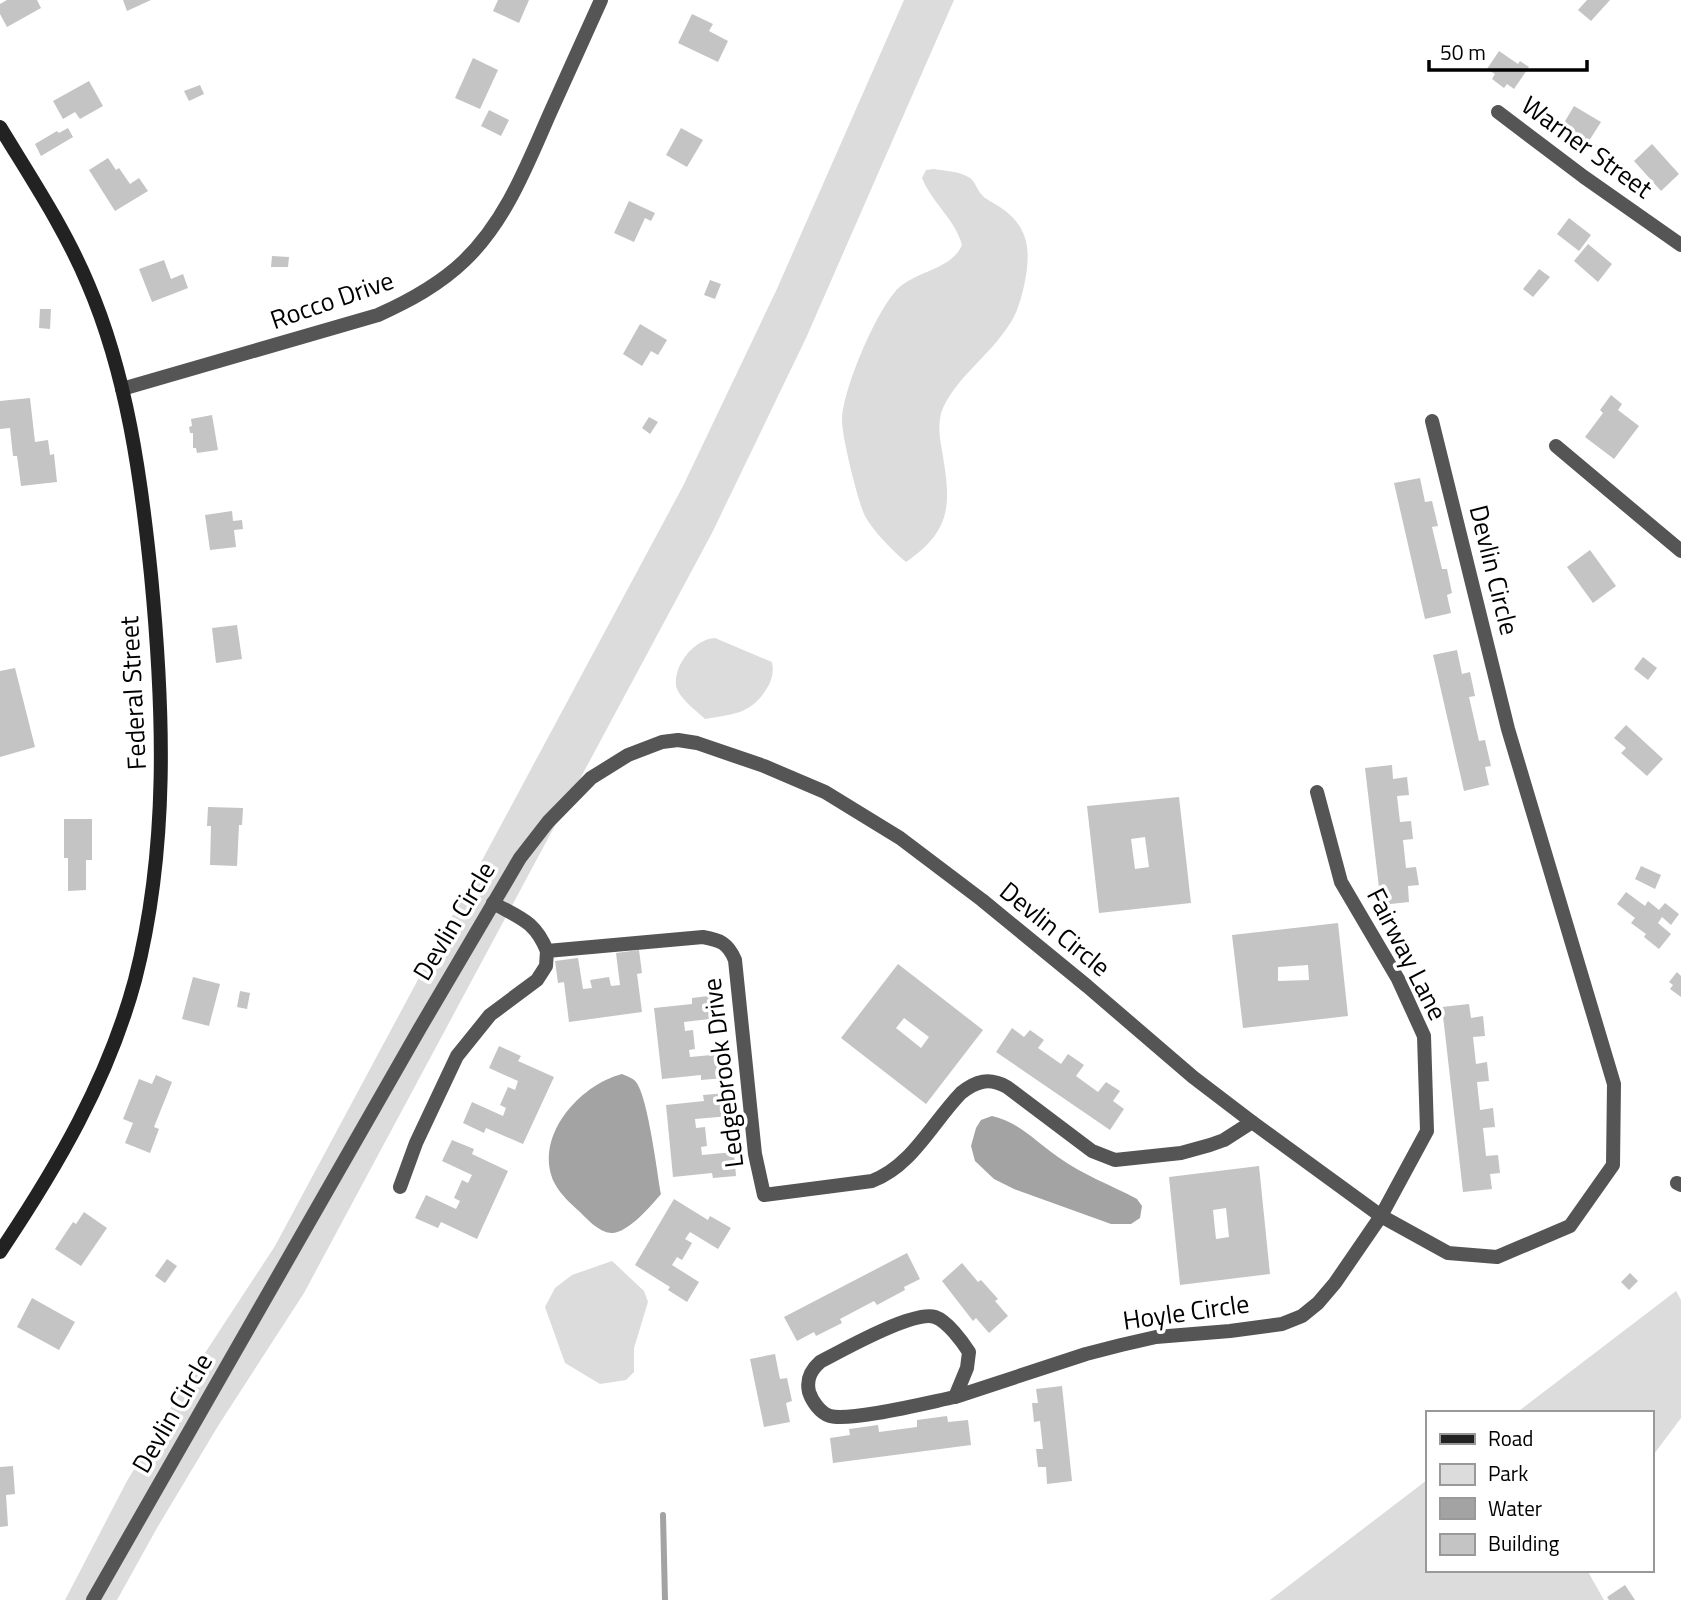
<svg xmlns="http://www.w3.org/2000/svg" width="1681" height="1600" font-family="'Titillium Web',sans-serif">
	<rect width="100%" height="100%" fill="#fff"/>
	<g fill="#dcdcdc">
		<polygon points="904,0 954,0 806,338 712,533 304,1293 218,1426 157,1528 117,1600 65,1600 127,1481 188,1379 275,1246 683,486 776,291"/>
		<path d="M 934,169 C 945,171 960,171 970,178 C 975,181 977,190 982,195 C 985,199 991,201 995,204 C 1029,224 1032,249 1024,286 C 1021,299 1017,314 1009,325 C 990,355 958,376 943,408 C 938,419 939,434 941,445 C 950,498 956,528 906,562 C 893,551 871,529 864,514 C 857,497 842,438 842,420 C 843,389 874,317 894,293 C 911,271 951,271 962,245 C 955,219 932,203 922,178 L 926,170 Z"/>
		<path d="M 715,638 L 772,662 C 774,672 772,680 767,688 C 751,715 732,714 705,719 C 696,710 678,698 676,685 C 674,664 695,639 715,638 Z"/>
		<polygon points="612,1261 644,1291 648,1302 634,1348 634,1372 626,1380 600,1384 565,1363 545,1307 555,1288 572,1275"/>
		<polygon points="1676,1291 1681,1300 1681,1418 1651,1458 1651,1413 1516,1413"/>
		<polygon points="1427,1480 1427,1570 1587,1570 1604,1600 1270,1600"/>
	</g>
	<g fill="#a3a3a3">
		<path d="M 622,1074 C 626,1076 633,1078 636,1082 C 648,1097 657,1172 661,1194 C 651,1206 627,1234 611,1233 C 599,1232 588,1220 580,1212 C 571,1204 561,1195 555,1184 C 532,1138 579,1085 622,1074 Z"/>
		<path d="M 992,1116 C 1019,1122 1036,1142 1058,1157 C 1081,1174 1111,1185 1137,1199 L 1142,1206 L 1140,1218 L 1131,1224 L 1111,1224 L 1014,1189 L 994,1179 L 975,1161 L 971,1146 L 976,1128 L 981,1120 Z"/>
	</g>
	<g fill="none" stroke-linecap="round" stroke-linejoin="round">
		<polyline stroke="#a3a3a3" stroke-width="6" points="663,1515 665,1600"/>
	</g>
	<g fill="#c4c4c4" fill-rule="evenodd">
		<polygon points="7,0 37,0 41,8 7,27 0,14 0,4"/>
		<polygon points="123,0 151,0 127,11"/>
		<polygon points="498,0 529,0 519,23 493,11"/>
		<polygon points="1587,0 1610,0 1591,21 1578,10"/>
		<polygon points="692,14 713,24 709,31 728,41 718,62 678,43"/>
		<polygon points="1499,51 1518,64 1520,61 1529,67 1514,89 1507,84 1504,88 1492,79 1495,74 1487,69"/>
		<polygon points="473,58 498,70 480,109 455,98"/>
		<polygon points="89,81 103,106 80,119 75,112 63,119 53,101"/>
		<polygon points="200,85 204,94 189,101 184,91"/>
		<polygon points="1574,106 1601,122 1587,144 1561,128"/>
		<polygon points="489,110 509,120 501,136 481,126"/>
		<polygon points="68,128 73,137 41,156 35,144 57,131 59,133"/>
		<polygon points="681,128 703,140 687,167 666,155"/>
		<polygon points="1652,144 1679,174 1661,191 1634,161"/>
		<polygon points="108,158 116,170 119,168 130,184 139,178 148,191 115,211 89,170"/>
		<polygon points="629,201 655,213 651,221 645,218 634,242 614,233"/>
		<polygon points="1569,218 1591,235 1579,251 1557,234"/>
		<polygon points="1588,244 1612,264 1598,282 1574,261"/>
		<polygon points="272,256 289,257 288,267 271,267"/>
		<polygon points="164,260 171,279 183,274 188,288 152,302 139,269"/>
		<polygon points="1539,269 1550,277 1533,297 1523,289"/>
		<polygon points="710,280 721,284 715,299 704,295"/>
		<polygon points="40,309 51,309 50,329 39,328"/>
		<polygon points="640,324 667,340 658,355 651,351 642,366 623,354"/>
		<polygon points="1611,395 1622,404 1618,410 1639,426 1614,459 1585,437 1603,413 1600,410"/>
		<polygon points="30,398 35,442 48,440 50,455 54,454 57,482 21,486 17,456 13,456 10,428 0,429 0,401"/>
		<polygon points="212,415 218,450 197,453 196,448 193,448 193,433 190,433 189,427 192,426 191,419"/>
		<polygon points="649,417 658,422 650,434 642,428"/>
		<polygon points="1420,478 1425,502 1432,501 1438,526 1432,527 1442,569 1447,569 1452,593 1447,595 1451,613 1425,619 1394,483"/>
		<polygon points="232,511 233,521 242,520 243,529 234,530 236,547 210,550 205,515"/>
		<polygon points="1590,550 1616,586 1593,603 1567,567"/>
		<polygon points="237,625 242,659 216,663 212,628"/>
		<polygon points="1457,650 1462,674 1470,672 1475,696 1469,697 1479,741 1485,740 1491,766 1485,767 1489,785 1464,791 1433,655"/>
		<polygon points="1643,657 1657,668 1648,680 1634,669"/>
		<polygon points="15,668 35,747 0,757 0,671"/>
		<polygon points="1626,725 1663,759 1647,776 1621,753 1626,748 1614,738"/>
		<polygon points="1392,765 1393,779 1407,777 1409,795 1397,796 1400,822 1411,821 1413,839 1403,840 1406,868 1416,867 1419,885 1408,886 1409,902 1381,905 1365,768"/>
		<path d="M 1179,797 L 1191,903 L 1099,913 L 1087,806 ZM 1145,837 L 1149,867 L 1135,869 L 1131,839 Z"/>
		<polygon points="208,807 243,808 242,825 239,825 237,866 210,865 211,826 207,826"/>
		<polygon points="64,819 92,819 92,860 86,860 86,890 68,891 68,858 64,858"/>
		<polygon points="1641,866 1661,875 1655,889 1635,879"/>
		<polygon points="1626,892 1645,906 1648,901 1659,910 1665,903 1679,914 1671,925 1662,917 1658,923 1671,934 1659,949 1644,937 1646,934 1631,923 1635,918 1617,904"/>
		<path d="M 1338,923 L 1348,1016 L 1243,1028 L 1232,935 ZM 1308,965 L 1309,980 L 1278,981 L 1278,967 Z"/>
		<polygon points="639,950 642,973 637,974 642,1012 569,1022 564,982 558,983 555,961 578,958 583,989 592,988 590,980 609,977 611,986 620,985 616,953"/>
		<path d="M 898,964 L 983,1030 L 926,1104 L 841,1038 ZM 904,1018 L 929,1037 L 921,1048 L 896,1028 Z"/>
		<polygon points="1677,972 1681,976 1681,997 1670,989 1673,985 1669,982"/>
		<polygon points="193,977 220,984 209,1026 182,1019"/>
		<polygon points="240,991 250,993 247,1009 237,1007"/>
		<polygon points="716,995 718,1018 684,1022 685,1031 693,1030 695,1049 689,1050 690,1057 722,1054 725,1078 701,1080 701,1075 662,1079 654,1008 692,1004 692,998"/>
		<polygon points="1469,1004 1471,1018 1483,1016 1485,1036 1473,1037 1476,1064 1487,1062 1489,1081 1477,1082 1480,1110 1493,1108 1495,1127 1483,1128 1486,1156 1498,1155 1500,1173 1490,1174 1492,1189 1463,1192 1442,1007"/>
		<polygon points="1012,1028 1024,1037 1030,1030 1044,1040 1038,1048 1061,1064 1068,1054 1084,1065 1076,1076 1098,1092 1106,1082 1120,1091 1113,1101 1124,1109 1110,1130 996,1052"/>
		<polygon points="499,1046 521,1056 518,1061 554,1077 523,1144 486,1128 484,1133 463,1123 472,1102 503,1116 506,1108 500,1105 508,1087 515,1090 518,1081 489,1068"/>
		<polygon points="156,1075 172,1082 154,1127 159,1129 150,1153 125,1143 133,1123 123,1119 139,1079 152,1084"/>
		<polygon points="727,1093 730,1116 695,1119 696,1128 705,1127 707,1146 701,1147 702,1155 734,1152 736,1176 713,1178 712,1173 673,1177 666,1105 704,1101 703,1095"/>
		<polygon points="452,1140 474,1149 472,1154 508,1171 477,1239 441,1222 438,1228 415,1218 426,1195 456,1209 460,1201 454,1198 462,1180 468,1183 472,1175 442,1161"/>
		<path d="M 1259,1166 L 1270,1274 L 1180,1285 L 1169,1177 ZM 1226,1208 L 1229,1237 L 1216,1239 L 1213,1210 Z"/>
		<polygon points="674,1199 708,1220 710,1216 731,1228 718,1249 690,1232 685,1239 692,1243 682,1260 677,1257 672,1265 699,1282 687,1302 668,1290 670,1287 635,1265"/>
		<polygon points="84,1212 107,1228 81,1266 55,1249 73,1222 76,1224"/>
		<polygon points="907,1253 920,1279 904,1287 905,1290 877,1305 874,1301 840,1319 842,1323 816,1336 814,1332 797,1341 784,1317"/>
		<polygon points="167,1259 177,1266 165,1283 155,1276"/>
		<polygon points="962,1263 978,1282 981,1280 998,1299 995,1301 1008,1316 989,1333 976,1318 973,1321 942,1281"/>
		<polygon points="1630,1273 1638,1281 1629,1290 1621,1282"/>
		<polygon points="32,1298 75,1322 59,1350 17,1327"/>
		<polygon points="775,1354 780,1379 787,1378 792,1401 786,1403 790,1422 764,1427 750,1359"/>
		<polygon points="1062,1386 1072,1481 1047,1484 1046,1467 1038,1467 1036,1449 1043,1449 1040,1421 1034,1422 1032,1403 1038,1403 1036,1389"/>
		<polygon points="947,1416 948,1422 968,1420 971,1445 833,1463 830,1438 850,1435 849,1429 878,1425 879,1432 917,1427 917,1420"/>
		<polygon points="13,1466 15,1494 6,1495 8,1526 0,1527 0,1467"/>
		<polygon points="1625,1585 1635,1600 1609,1600 1607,1597"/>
	</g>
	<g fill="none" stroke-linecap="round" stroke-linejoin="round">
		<g stroke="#555" stroke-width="14">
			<polyline points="1498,112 1584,177 1681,245"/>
			<path d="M 122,389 L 378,315 C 409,301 439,285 464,261 C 506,221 527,165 550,113 C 567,75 584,38 601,0"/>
			<polyline points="1556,446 1681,551"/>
			<path d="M 493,903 C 520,918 535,921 547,951"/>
			<polyline points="1677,1183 1681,1185"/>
			<path d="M 400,1187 L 416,1143 L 457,1056 L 490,1015 L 537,980 L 546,966 L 547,951 L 703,937 C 720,940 728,943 735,960 L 755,1154 L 764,1195 L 872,1181 C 912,1166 932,1123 961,1093 C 976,1081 989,1077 1007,1087 L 1092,1151 L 1115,1160 L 1181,1153 L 1210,1145 L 1224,1140 L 1252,1122"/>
			<path d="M 955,1397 C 930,1402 851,1422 830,1416 C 820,1413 812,1401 809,1392 C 806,1379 811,1370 820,1362 C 841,1351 913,1310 935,1317 C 947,1321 962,1341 969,1352 L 967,1368 L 955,1397 L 1086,1354 L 1121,1345 L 1156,1337 L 1230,1331 L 1282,1324 L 1302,1316 L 1318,1303 L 1335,1283 L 1381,1216 L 1427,1131 L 1424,1036 L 1398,979 L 1341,882 L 1317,792"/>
			<polyline points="93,1600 420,1028 520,858 548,822 591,778 628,755 662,742 678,740 697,743 764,766 825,792 900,838 982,900 1087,986 1193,1077 1252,1122 1381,1216 1448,1253 1497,1257 1570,1226 1613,1165 1614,1084 1508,729 1432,421"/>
		</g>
		<path stroke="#222" stroke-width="14" d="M 0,127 C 31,178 65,229 88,284 C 127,375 141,477 151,575 C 164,710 169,848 135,980 C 108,1080 57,1167 0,1252"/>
	</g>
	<g text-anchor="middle" stroke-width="7" stroke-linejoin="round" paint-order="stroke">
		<g font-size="26" fill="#000" stroke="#fff">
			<text transform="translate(1587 147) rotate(36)" y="9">Warner Street</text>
			<text transform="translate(332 300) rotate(-19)" y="9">Rocco Drive</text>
			<text transform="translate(1494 570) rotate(76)" y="9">Devlin Circle</text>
			<text transform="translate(133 693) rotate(-93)" y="9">Federal Street</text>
			<text transform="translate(454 921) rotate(-59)" y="9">Devlin Circle</text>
			<text transform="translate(1055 929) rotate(39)" y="9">Devlin Circle</text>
			<text transform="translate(1407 954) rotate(63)" y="9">Fairway Lane</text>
			<text transform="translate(723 1073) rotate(-97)" y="9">Ledgebrook Drive</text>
			<text transform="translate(1186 1312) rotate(-8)" y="9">Hoyle Circle</text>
			<text transform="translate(172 1413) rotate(-60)" y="9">Devlin Circle</text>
		</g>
	</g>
	<rect x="1426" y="1411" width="228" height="161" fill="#ffffff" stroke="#999999" stroke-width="2"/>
	<rect x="1440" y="1434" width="35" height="10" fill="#222222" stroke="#999999" stroke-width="2"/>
	<text x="1488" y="1446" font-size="21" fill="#000000">Road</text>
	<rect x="1440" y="1464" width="35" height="21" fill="#dcdcdc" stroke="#999999" stroke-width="2"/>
	<text x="1488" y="1481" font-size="21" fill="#000000">Park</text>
	<rect x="1440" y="1498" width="35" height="21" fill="#a3a3a3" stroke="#999999" stroke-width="2"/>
	<text x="1488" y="1516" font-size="21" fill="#000000">Water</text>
	<rect x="1440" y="1534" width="35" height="21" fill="#c4c4c4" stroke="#999999" stroke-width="2"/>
	<text x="1488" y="1551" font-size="21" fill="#000000">Building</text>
	<path d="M1429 60v10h158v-10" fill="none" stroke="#000000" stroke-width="3.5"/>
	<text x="1440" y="60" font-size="21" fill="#000000" stroke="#ffffff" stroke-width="5" paint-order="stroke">50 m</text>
</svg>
